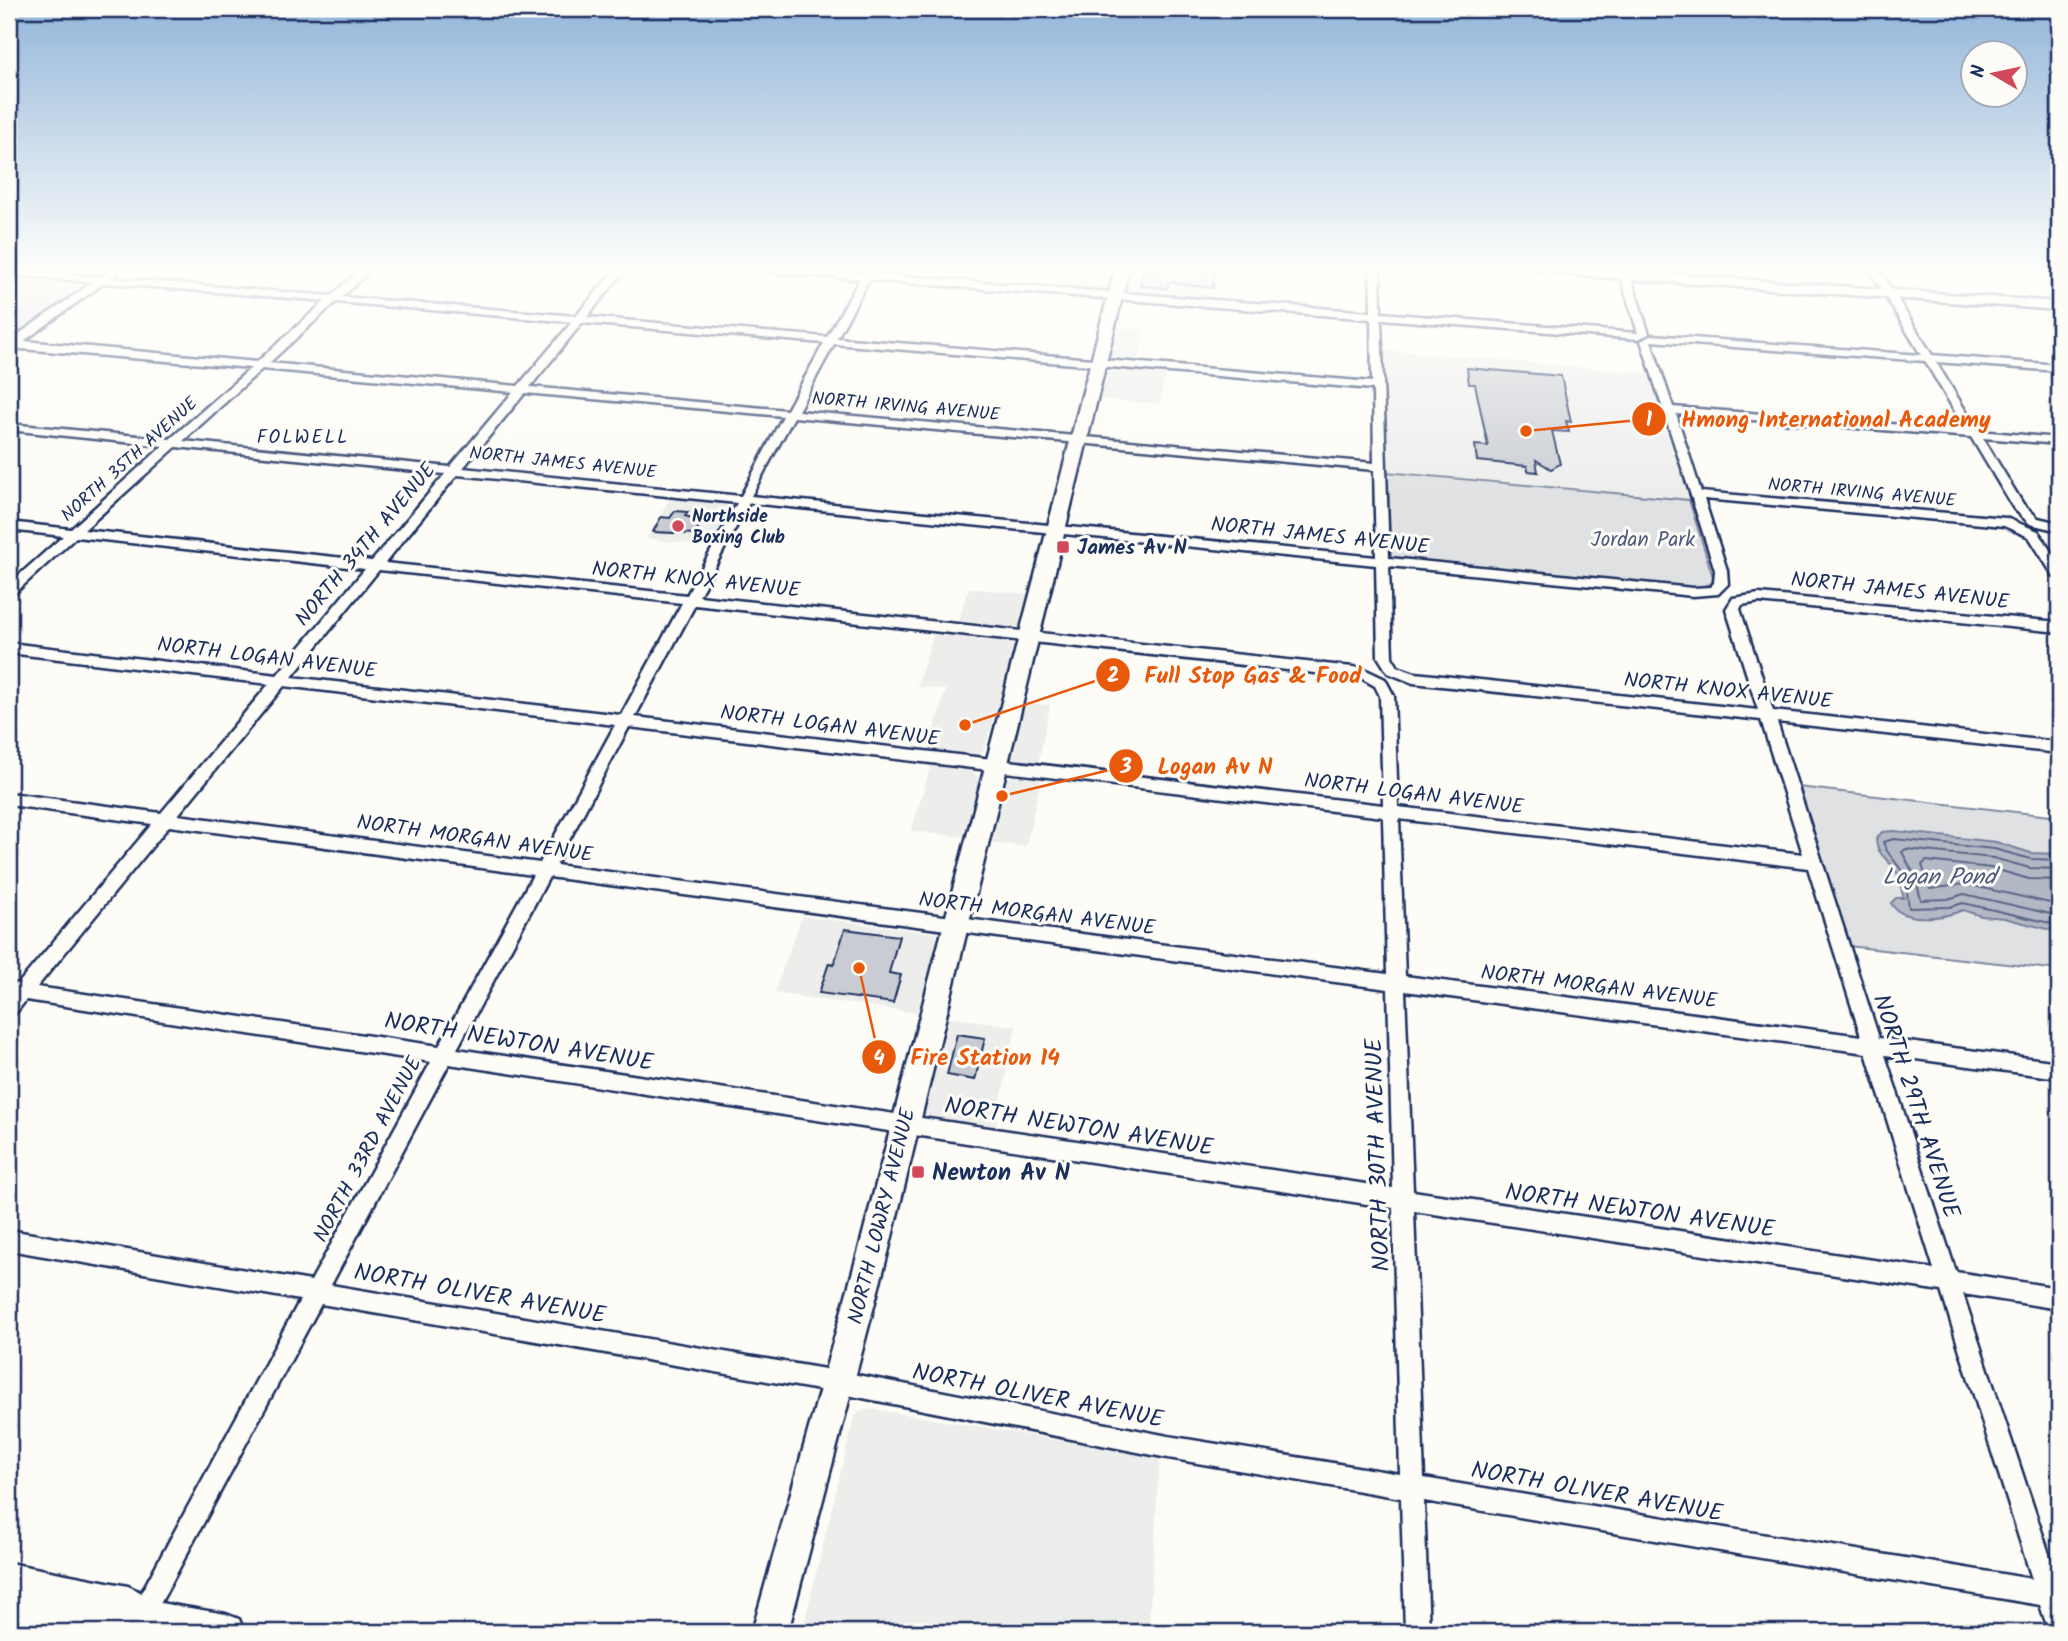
<svg xmlns="http://www.w3.org/2000/svg" width="2068" height="1641" font-family="Kalam,sans-serif">
	<rect width="100%" height="100%" fill="#fdfcf7"/>
	<filter id="ink" filterUnits="userSpaceOnUse"><feTurbulence type="fractalNoise" baseFrequency=".0143" numOctaves="2"/><feDisplacementMap in="SourceGraphic" scale="14" xChannelSelector="R" yChannelSelector="G"/><feConvolveMatrix kernelMatrix="1 2 1 2 8 2 1 2 1" color-interpolation-filters="sRGB"/></filter>
	<g filter="url(#ink)">
		<g fill="#edeeec">
			<polygon points="1074,269 1112,269 1111,289 1107,292 1067,290"/>
			<polygon points="1131,269 1219,269 1214,302 1126,295 1123,291"/>
			<polygon points="1114,327 1145,330 1138,363 1107,358"/>
			<polygon points="1383,350 1650,373 1689,500 1386,472"/>
			<polygon points="1112,368 1166,373 1159,404 1095,399 1103,374"/>
			<polygon points="671,497 732,503 711,546 646,539"/>
			<polygon points="969,588 1028,594 1021,625 1009,630 957,624"/>
			<polygon points="934,633 1012,642 1014,648 997,709 983,751 979,756 927,753 946,690 917,686"/>
			<polygon points="1020,702 1050,705 1038,765 1015,762 1008,754"/>
			<polygon points="931,765 967,769 976,774 979,780 963,837 911,831"/>
			<polygon points="1013,776 1041,779 1026,847 987,842 1002,781"/>
			<polygon points="802,916 935,933 938,941 917,1013 774,993"/>
			<polygon points="943,1016 1016,1026 995,1129 923,1117 919,1108"/>
			<polygon points="875,1409 1160,1457 1149,1622 1209,1632 802,1632 854,1417 862,1410"/>
		</g>
		<g fill="#e0e1e3" stroke="#7e88a0" stroke-width="2">
			<polygon points="9,276 87,281 89,284 9,341"/>
			<polygon points="1386,472 1689,500 1713,577 1712,583 1700,588 1397,561 1390,556"/>
			<polygon points="1798,787 2059,817 2059,970 1848,946"/>
		</g>
		<path fill="#b3b8c5" stroke="#76819c" stroke-width="2" d="M 1894,831 L 1996,842 L 2031,853 L 2059,854 L 2059,932 L 2004,918 L 1981,916 L 1963,910 C 1945,918 1902,924 1891,903 L 1896,898 L 1904,898 C 1900,888 1901,880 1896,871 C 1888,858 1877,856 1876,839 L 1882,832 Z"/>
		<g fill="none" stroke-linecap="round" stroke-linejoin="round">
			<g stroke="#586687" stroke-width="2">
				<polyline points="2059,860 2031,859 1994,849 1894,839 1883,842 1887,851 1905,875 1909,908 1950,907 1963,903 2059,925"/>
				<polyline points="2059,869 2030,868 1993,858 1906,849 1902,852 1915,876 1921,900 1948,899 1964,894 2059,916"/>
				<polyline points="2059,880 2029,879 1991,868 1926,861 1922,865 1930,889 1965,884 2059,905"/>
			</g>
		</g>
		<g fill="#c9ccd3" stroke="#1b2f5e" stroke-width="2">
			<polygon points="1144,269 1215,271 1213,288 1169,282 1167,288 1140,286"/>
			<polygon points="1467,368 1561,376 1571,422 1566,421 1569,432 1552,431 1560,464 1551,469 1536,460 1538,472 1528,471 1527,466 1477,461 1475,445 1488,446 1475,384 1469,384"/>
			<polygon points="675,511 688,512 685,516 702,521 695,534 653,532 661,517 670,518"/>
			<polygon points="845,929 899,936 889,973 901,975 893,1003 819,993 829,963 834,964"/>
			<polygon points="957,1034 985,1038 975,1080 947,1075"/>
		</g>
		<g fill="none" stroke-linecap="round" stroke-linejoin="round">
			<defs>
				<path id="street" d="M 9,269 L 100,277 L 111,269 L 122,269 L 111,278 L 331,296 L 361,269 L 372,269 L 342,297 L 576,316 L 616,269 L 626,269 L 587,317 L 827,337 L 860,279 L 767,272 L 762,269 L 863,273 L 865,269 L 875,269 L 872,274 L 1371,312 L 1370,269 L 1380,269 L 1381,313 L 1638,333 L 1618,269 L 1628,269 L 1649,334 L 1638,339 L 1381,319 L 1389,558 L 1693,588 L 1710,587 L 1714,583 L 1715,570 L 1641,341 L 1652,335 L 1921,355 L 1869,269 L 1879,269 L 1932,355 L 2059,365 L 2059,371 L 1936,362 L 1978,431 L 2059,438 L 2059,444 L 1983,438 L 2023,504 L 2038,518 L 2059,523 L 2059,531 L 2030,524 L 2014,509 L 1971,437 L 1676,414 L 1701,492 L 2006,518 L 2038,531 L 2059,564 L 2059,578 L 2054,577 L 2029,537 L 2004,526 L 1704,499 L 1727,570 L 1728,584 L 1718,594 L 1693,596 L 1389,566 L 1392,657 L 1398,667 L 1415,673 L 1758,710 L 1726,609 L 1733,598 L 1759,594 L 2059,622 L 2059,632 L 1759,602 L 1742,605 L 1740,609 L 1773,711 L 2059,742 L 2059,753 L 1777,722 L 1879,1038 L 2059,1062 L 2059,1078 L 1885,1055 L 1956,1272 L 2059,1288 L 2059,1309 L 1963,1294 L 2059,1584 L 2059,1632 L 2049,1632 L 2040,1605 L 1424,1501 L 1429,1632 L 1405,1632 L 1401,1498 L 1168,1458 L 837,1393 L 321,1304 L 145,1632 L 120,1632 L 300,1300 L 9,1250 L 9,1230 L 311,1281 L 431,1062 L 26,1000 L 15,1014 L 9,1016 L 9,982 L 18,984 L 152,824 L 9,805 L 9,793 L 161,813 L 269,684 L 9,653 L 9,643 L 277,675 L 365,569 L 76,537 L 14,594 L 9,595 L 9,584 L 63,536 L 9,530 L 9,522 L 71,529 L 163,446 L 9,430 L 9,424 L 170,439 L 251,368 L 9,348 L 9,341 L 93,282 L 9,275 ZM 869,280 L 1371,319 L 1372,382 L 837,338 ZM 104,283 L 325,301 L 257,362 L 24,341 ZM 336,302 L 572,322 L 518,386 L 269,363 ZM 582,323 L 824,343 L 787,410 L 530,387 ZM 1651,341 L 1925,361 L 1966,430 L 1673,407 ZM 834,344 L 1373,389 L 1374,463 L 798,411 ZM 262,369 L 513,392 L 450,467 L 183,441 ZM 525,393 L 783,416 L 741,496 L 463,468 ZM 794,417 L 1374,470 L 1376,557 L 751,496 ZM 176,447 L 445,474 L 372,561 L 84,530 ZM 457,475 L 737,503 L 687,595 L 385,563 ZM 749,503 L 1376,565 L 1378,657 L 1388,673 L 1413,683 L 1761,720 L 1803,854 L 1398,807 L 1394,696 L 1385,679 L 1362,668 L 699,596 ZM 379,570 L 682,603 L 621,715 L 292,677 ZM 695,605 L 1361,678 L 1375,686 L 1380,696 L 1383,805 L 635,717 ZM 284,686 L 615,725 L 540,863 L 178,815 ZM 629,727 L 1383,817 L 1387,974 L 556,865 ZM 1399,819 L 1808,868 L 1861,1036 L 1405,976 ZM 169,826 L 533,875 L 439,1046 L 37,987 ZM 549,877 L 1388,989 L 1393,1188 L 457,1049 ZM 1405,991 L 1866,1053 L 1934,1269 L 1413,1191 ZM 449,1064 L 1393,1208 L 1400,1474 L 1168,1436 L 837,1371 L 331,1285 ZM 1414,1211 L 1941,1291 L 2032,1579 L 1424,1478 Z"/>
				<g id="secondary">
					<polygon points="1115,269 1129,269 889,1249 788,1632 752,1632 859,1249"/>
					<polygon points="1535,269 1603,269 2059,302 2059,310 1542,273"/>
					<polygon points="9,1563 128,1586 140,1592 148,1601 226,1614 239,1619 244,1632 74,1632 9,1620"/>
				</g>
			</defs>
			<use href="#street" stroke="#1b2f5e" stroke-width="5"/>
			<use href="#secondary" stroke="#1b2f5e" stroke-width="5"/>
			<use href="#street" fill="#fdfcf7" fill-rule="evenodd"/>
			<use href="#secondary" fill="#fdfcf7" fill-rule="evenodd"/>
		</g>
	</g>
	<linearGradient id="sky" x2="0" y2="1"><stop stop-color="#93b6da"/><stop offset="0.54" stop-color="#fefefb"/><stop offset="1" stop-color="#fefefb" stop-opacity="0"/></linearGradient>
	<rect width="2068" height="499" fill="url(#sky)"/>
	<g fill="#d1495b" stroke="#fdfcf7" stroke-width="2.5">
		<circle cx="678" cy="526" r="7"/>
		<rect x="1056" y="540" width="14" height="14" rx="3.5"/>
		<rect x="911" y="1165" width="14" height="14" rx="3.5"/>
	</g>
	<g text-anchor="middle" stroke-width="6" stroke-linejoin="round" paint-order="stroke">
		<g font-size="18" fill="#1b2f5e" stroke="#fdfcf7">
			<text transform="translate(906 406) rotate(5)" y="6">NORTH IRVING AVENUE</text>
			<text transform="translate(129 459) rotate(-42)" y="6">NORTH 35TH AVENUE</text>
			<text transform="translate(563 462) rotate(6)" y="6">NORTH JAMES AVENUE</text>
			<text transform="translate(1862 492) rotate(5)" y="6">NORTH IRVING AVENUE</text>
		</g>
		<g font-size="18" font-weight="bold" fill="#1b2f5e" stroke="#fdfcf7" text-anchor="start">
			<text x="692" y="522">Northside<tspan x="692" dy="21">Boxing Club</tspan></text>
		</g>
		<g font-size="19" letter-spacing="2" fill="#1b2f5e" stroke="#fdfcf7">
			<text x="303" y="443">FOLWELL</text>
		</g>
		<g font-size="21" fill="#1b2f5e" stroke="#fdfcf7">
			<text transform="translate(1320 535) rotate(6)" y="7">NORTH JAMES AVENUE</text>
			<text transform="translate(365 544) rotate(-50)" y="7">NORTH 34TH AVENUE</text>
			<text transform="translate(696 579) rotate(6)" y="7">NORTH KNOX AVENUE</text>
			<text transform="translate(1900 590) rotate(6)" y="7">NORTH JAMES AVENUE</text>
			<text transform="translate(267 657) rotate(7)" y="7">NORTH LOGAN AVENUE</text>
			<text transform="translate(1728 690) rotate(6)" y="7">NORTH KNOX AVENUE</text>
			<text transform="translate(830 725) rotate(7)" y="7">NORTH LOGAN AVENUE</text>
			<text transform="translate(1414 793) rotate(7)" y="7">NORTH LOGAN AVENUE</text>
			<text transform="translate(475 838) rotate(8)" y="7">NORTH MORGAN AVENUE</text>
			<text transform="translate(1037 913) rotate(7)" y="7">NORTH MORGAN AVENUE</text>
			<text transform="translate(1599 986) rotate(7)" y="7">NORTH MORGAN AVENUE</text>
			<text transform="translate(367 1149) rotate(-62)" y="7">NORTH 33RD AVENUE</text>
			<text transform="translate(881 1216) rotate(-76)" y="7">NORTH LOWRY AVENUE</text>
		</g>
		<g font-size="21" fill="#4c5c7f" stroke="#fdfcf7">
			<text x="1643" y="546">Jordan Park</text>
		</g>
		<g font-size="21" font-weight="bold" fill="#1b2f5e" stroke="#fdfcf7" text-anchor="start">
			<text x="1077" y="554">James Av N</text>
		</g>
		<g font-size="23" font-style="italic" fill="#49587d" stroke="#fdfcf7">
			<text x="1939" y="884">Logan Pond</text>
		</g>
		<g font-size="24" fill="#1b2f5e" stroke="#fdfcf7">
			<text transform="translate(519 1041) rotate(9)" y="8">NORTH NEWTON AVENUE</text>
			<text transform="translate(1917 1106) rotate(72)" y="8">NORTH 29TH AVENUE</text>
			<text transform="translate(1079 1126) rotate(9)" y="8">NORTH NEWTON AVENUE</text>
			<text transform="translate(1377 1155) rotate(-92)" y="8">NORTH 30TH AVENUE</text>
			<text transform="translate(1640 1210) rotate(8)" y="8">NORTH NEWTON AVENUE</text>
			<text transform="translate(480 1293) rotate(10)" y="8">NORTH OLIVER AVENUE</text>
			<text transform="translate(1038 1395) rotate(11)" y="8">NORTH OLIVER AVENUE</text>
			<text transform="translate(1597 1491) rotate(10)" y="8">NORTH OLIVER AVENUE</text>
		</g>
		<g font-size="24" font-weight="bold" fill="#1b2f5e" stroke="#fdfcf7" text-anchor="start">
			<text x="932" y="1180">Newton Av N</text>
		</g>
	</g>
	<path fill="none" stroke="#e8590c" stroke-width="2.5" d="M1526 431L1649 419M965 725L1113 675M1002 796L1126 766M859 968L879 1057"/>
	<g fill="#e8590c" stroke="#fdfcf7" stroke-width="2.5">
		<circle cx="1526" cy="431" r="7"/>
		<circle cx="965" cy="725" r="7"/>
		<circle cx="1002" cy="796" r="7"/>
		<circle cx="859" cy="968" r="7"/>
		<circle cx="1649" cy="419" r="18"/>
		<circle cx="1113" cy="675" r="18"/>
		<circle cx="1126" cy="766" r="18"/>
		<circle cx="879" cy="1057" r="18"/>
	</g>
	<g font-size="21" text-anchor="middle" font-weight="bold" fill="#fff">
		<text x="1649" y="426">1</text>
		<text x="1113" y="682">2</text>
		<text x="1126" y="773">3</text>
		<text x="879" y="1065">4</text>
	</g>
	<g font-size="23" text-anchor="middle" font-weight="bold" fill="#e8590c" stroke="#fdfcf7" stroke-width="6" stroke-linejoin="round" paint-order="stroke">
		<text x="1836" y="427">Hmong International Academy</text>
		<text x="1253" y="683">Full Stop Gas &amp; Food</text>
		<text x="1215" y="774">Logan Av N</text>
		<text x="985" y="1065">Fire Station 14</text>
	</g>
	<rect width="2068" height="1641" fill="none" stroke="#fdfcf7" stroke-width="35"/>
	<rect x="18" y="18" width="2033" height="1606" fill="none" stroke="#1b2f5e" stroke-width="2.5" filter="url(#ink)"/>
	<g transform="translate(1994 74) rotate(279)"><circle r="33" fill="#fdfcf7" stroke="#a3aaba" stroke-width="2"/>
	<path d="M0-5L12 26L0 18L-12 26Z" fill="#d1495b"/>
	<text y="-10" font-size="19" font-weight="bold" text-anchor="middle" fill="#1b2f5e">N</text>
	</g>
</svg>
